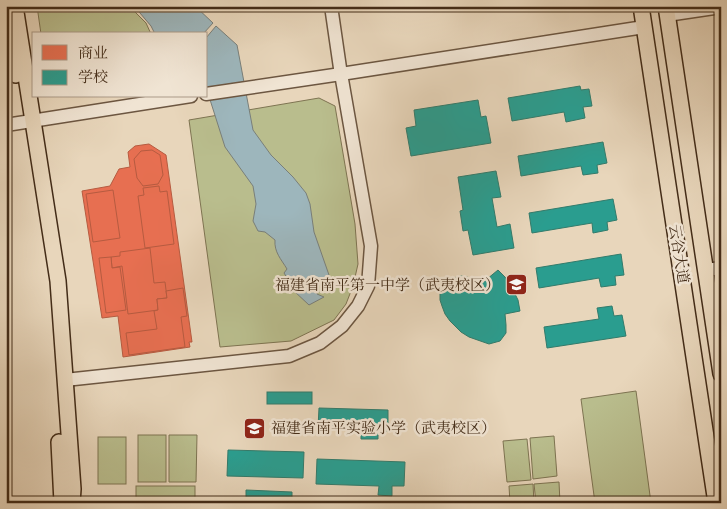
<svg xmlns="http://www.w3.org/2000/svg" width="727" height="509" font-family="'IM FELL DW Pica','Noto Serif SC',serif">
	<rect width="100%" height="100%" fill="#e8d6bb"/>
	<filter id="stains"><feTurbulence type="fractalNoise" baseFrequency=".004" numOctaves="4"/><feColorMatrix values="0 0 0 0 .2 0 0 0 0 .09 0 0 0 0 .02 0 0 0 .5 -.17"/></filter>
	<radialGradient id="worn" r=".72"><stop offset=".6" stop-color="#630" stop-opacity="0"/><stop offset="1" stop-color="#630" stop-opacity=".3"/></radialGradient>
	<g fill="#b9bd8d" stroke="#7e7452">
		<polygon points="37,6 129,6 146,23 151,34 41,34"/>
		<polygon points="319,98 335,106 355,224 358,264 353,286 346,304 334,320 291,341 220,347 189,120"/>
		<polygon points="636,391 651,503 595,503 581,399"/>
		<rect x="138" y="435" width="28" height="47"/>
		<polygon points="169,435 197,435 196,482 169,482"/>
		<polygon points="554,436 557,476 533,479 530,438"/>
		<rect x="98" y="437" width="28" height="47"/>
		<polygon points="527,439 531,480 507,482 503,441"/>
		<polygon points="559,482 560,503 536,503 534,484"/>
		<polygon points="533,484 534,503 510,503 509,486"/>
		<rect x="136" y="486" width="59" height="17"/>
	</g>
	<g fill="#9db6bc" stroke="#797f7a">
		<polygon points="134,6 195,6 213,23 203,34 155,34 151,26"/>
		<path d="M 216,26 L 237,45 L 253,130 L 271,155 L 293,177 L 306,193 L 310,204 L 314,232 L 329,275 L 331,288 C 324,277 313,280 317,294 L 324,297 L 309,305 L 294,291 L 292,286 L 284,273 L 287,269 C 281,259 274,252 275,240 L 265,232 L 258,231 L 253,221 L 256,204 L 253,186 L 225,147 L 206,87 L 206,38 Z"/>
	</g>
	<g fill="#e76f51" stroke="#b65b40">
		<polygon points="149,144 166,155 192,342 189,342 190,347 123,357 118,316 102,318 82,191 110,186 119,169 130,167 128,152 135,146"/>
		<polygon points="152,150 160,155 163,175 158,184 143,186 137,178 134,159 141,151"/>
		<polygon points="159,186 160,192 167,191 174,244 145,248 138,196 144,195 143,188"/>
		<polygon points="113,190 120,238 93,242 86,194"/>
		<polygon points="150,248 154,283 165,282 167,298 157,299 158,310 128,314 122,266 112,268 111,257 120,256 120,252"/>
		<polygon points="111,257 112,268 120,267 126,310 106,313 99,258"/>
		<polygon points="183,288 187,316 181,317 185,347 129,355 126,333 157,329 154,311 158,310 157,299 167,298 166,291"/>
	</g>
	<g fill="#2a9d8f" stroke="#327b6b">
		<polygon points="580,86 581,90 589,89 592,106 583,107 585,118 566,122 564,112 512,121 508,98"/>
		<polygon points="478,100 481,117 486,116 491,143 411,156 406,128 416,126 414,110"/>
		<polygon points="603,142 607,163 597,165 598,173 583,175 581,166 521,176 518,156"/>
		<polygon points="496,171 501,197 492,198 497,227 510,224 514,248 473,255 468,230 463,231 460,211 463,210 458,177"/>
		<polygon points="613,199 617,220 607,222 608,230 593,233 592,223 532,233 529,213"/>
		<polygon points="621,254 624,275 615,276 616,285 601,287 599,278 539,288 536,268"/>
		<polygon points="498,270 505,277 514,292 518,300 520,311 505,314 506,325 506,333 500,341 489,344 469,337 461,332 450,321 445,314 442,306 440,300 440,292 442,287 449,279 461,276 467,277 481,284"/>
		<polygon points="612,306 614,316 622,315 626,336 547,348 544,327 599,319 597,308"/>
		<rect x="267" y="392" width="45" height="12"/>
		<polygon points="319,408 388,410 388,431 378,431 378,439 361,439 361,430 318,428"/>
		<polygon points="228,450 304,452 303,478 227,476"/>
		<polygon points="317,459 405,462 404,486 392,486 392,496 378,495 379,486 316,484"/>
		<polygon points="246,490 292,492 292,503 246,503"/>
	</g>
	<g fill="none" stroke-linecap="round" stroke-linejoin="round">
		<defs>
			<g id="minor">
				<polyline points="667,15 721,7"/>
				<polyline points="206,94 341,74 644,27"/>
				<polyline points="6,125 191,96"/>
				<polyline points="706,270 721,268"/>
				<polyline points="65,380 289,356 320,343 342,326 358,306 368,286 371,246 340,68 331,6"/>
			</g>
			<g id="major">
				<polyline points="15,6 58,281 73,489 72,503"/>
				<polyline points="641,6 716,503"/>
				<polyline points="666,6 721,374"/>
				<polyline points="6,22 16,75"/>
				<polyline points="59,442 62,503"/>
			</g>
		</defs>
		<use href="#minor" stroke="#6c5641" stroke-width="15"/>
		<use href="#major" stroke="#432c18" stroke-width="18"/>
		<use href="#minor" stroke="#f0e4d3" stroke-width="12"/>
		<use href="#major" stroke="#e8d6bb" stroke-width="15"/>
	</g>
	<defs>
		<symbol id="school-square" viewBox="-11 -11 22 22"><rect x="-9" y="-9" width="18" height="18" rx="4" fill="#8f2418" stroke="#f0e4d3"/><path d="M0-5L7-2L0 1L-7-2ZM-4 1L0 2.5L4 1V4Q0 6-4 4Z" fill="#fff"/></symbol>
	</defs>
	<g fill-rule="evenodd">
		<use href="#school-square" x="504" y="272" width="25" height="25"/>
		<use href="#school-square" x="242" y="416" width="25" height="25"/>
	</g>
	<g text-anchor="middle" stroke-width="5" stroke-linejoin="round" paint-order="stroke">
		<g font-size="15" fill="#432c18" stroke="#f0e4d3">
			<text transform="translate(679 254) rotate(81)" y="5">云谷大道</text>
		</g>
		<g font-size="15" fill="#432c18" stroke="#f0e4d3" text-anchor="end">
			<text x="500" y="290">福建省南平第一中学（武夷校区）</text>
			<text x="271" y="433" text-anchor="start">福建省南平实验小学（武夷校区）</text>
		</g>
	</g>
	<rect width="727" height="509" fill="none" stroke="#e8d6bb" stroke-width="25"/>
	<rect x="8" y="8" width="712" height="494" fill="none" stroke="#432c18" stroke-width="2.5"/>
	<rect x="12" y="12" width="702" height="484" fill="none" stroke="#432c18"/>
	<rect x="32" y="32" width="175" height="65" fill="#f0e4d3" stroke="#ab9a88"/>
	<rect x="42" y="45" width="25" height="15" fill="#e76f51" stroke="#ab9a88"/>
	<text x="78" y="58" font-size="15" fill="#432c18">商业</text>
	<rect x="42" y="70" width="25" height="15" fill="#2a9d8f" stroke="#ab9a88"/>
	<text x="78" y="82" font-size="15" fill="#432c18">学校</text>
	<rect width="100%" height="100%" filter="url(#stains)"/>
	<rect width="100%" height="100%" fill="url(#worn)"/>
</svg>
